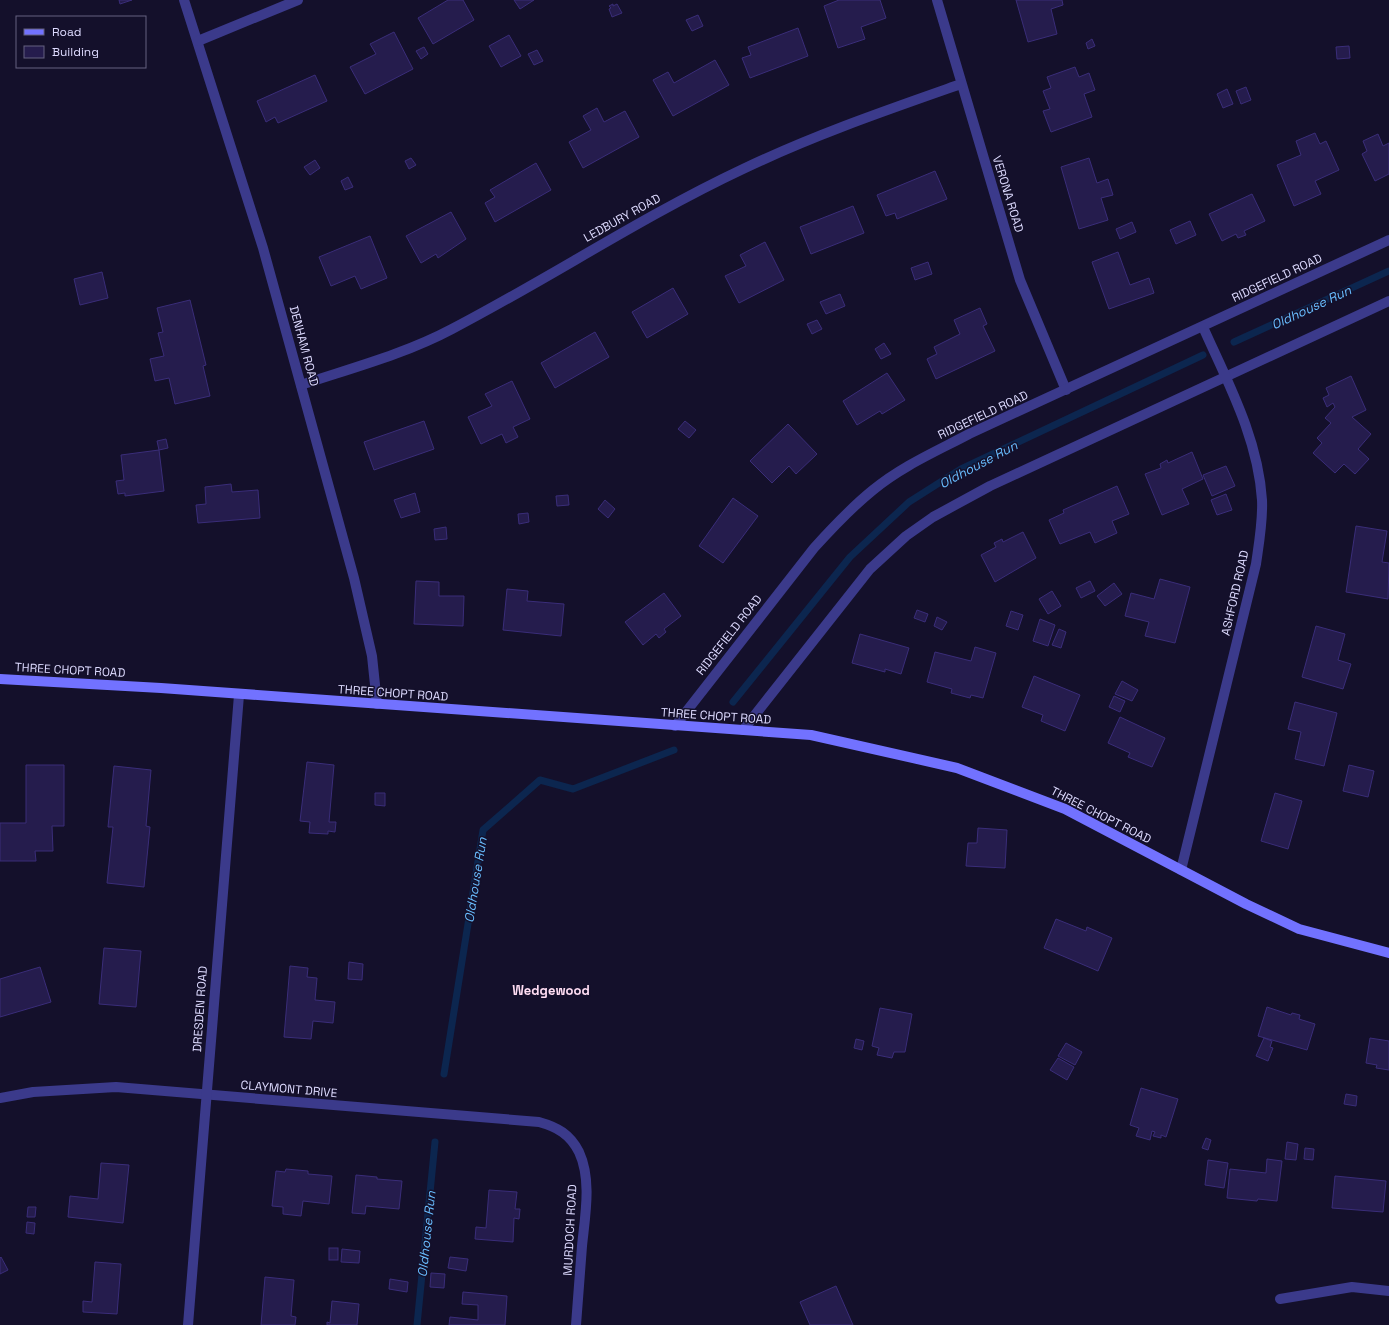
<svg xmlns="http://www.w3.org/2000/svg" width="1389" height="1325" font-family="'Space Grotesk',sans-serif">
	<rect width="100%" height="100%" fill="#14102b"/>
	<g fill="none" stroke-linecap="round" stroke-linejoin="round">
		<g stroke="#0c264f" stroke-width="7">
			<polyline points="1234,342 1389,271"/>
			<polyline points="733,702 850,557 909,502 961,469 1203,355"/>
			<polyline points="444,1074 483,830 540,780 573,789 674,750"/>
			<polyline points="417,1325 435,1142"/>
		</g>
	</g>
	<g fill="#251c4d" stroke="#3a2d79">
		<polygon points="119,0 132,0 120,4"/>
		<polygon points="448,0 463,0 474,20 433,44 418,18"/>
		<polygon points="514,0 534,0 520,9"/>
		<polygon points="839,0 880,0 886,18 861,27 865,39 838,48 824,6"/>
		<polygon points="1016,0 1062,0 1063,5 1051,9 1057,34 1028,42"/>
		<polygon points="613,4 613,6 617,4 622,13 612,17 609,9 611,8 609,6"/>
		<polygon points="698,15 703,26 692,31 686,20"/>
		<polygon points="798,28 808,56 750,78 742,58 751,55 748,47"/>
		<polygon points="394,32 413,69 365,94 350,67 376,54 370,44"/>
		<polygon points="509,35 521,56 501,67 489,46"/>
		<polygon points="1092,39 1095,46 1088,49 1086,43"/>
		<polygon points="1349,46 1350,58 1337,59 1336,47"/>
		<polygon points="424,47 428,54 421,59 416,51"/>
		<polygon points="537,50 543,61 534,65 528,54"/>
		<polygon points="715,60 729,85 673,116 653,80 668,72 674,83"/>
		<polygon points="1075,67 1079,77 1089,73 1095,90 1084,94 1092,117 1051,132 1043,111 1050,109 1043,91 1051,88 1047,77"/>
		<polygon points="315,75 327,101 278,123 275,117 266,122 257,101"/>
		<polygon points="1246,87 1251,100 1241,104 1236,91"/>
		<polygon points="1227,89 1233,104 1223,108 1217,94"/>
		<polygon points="597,108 604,122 625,111 639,137 583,168 569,142 591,130 583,116"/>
		<polygon points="1315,133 1320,144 1326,141 1339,170 1315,181 1321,194 1294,206 1277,165 1301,155 1296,141"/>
		<polygon points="1378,134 1383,146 1389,143 1389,174 1375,181 1362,154 1367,151 1363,141"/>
		<polygon points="411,158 416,165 409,169 405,161"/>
		<polygon points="1089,158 1097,183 1108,179 1113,195 1101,198 1108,220 1079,229 1061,167"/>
		<polygon points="315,160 320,168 310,175 304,167"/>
		<polygon points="536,163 551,190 495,222 485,203 495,197 490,190"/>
		<polygon points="935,171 947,199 897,219 895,213 886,216 877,195"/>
		<polygon points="348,177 353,187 345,190 341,181"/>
		<polygon points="1252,194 1265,221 1244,231 1246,235 1238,238 1236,234 1222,241 1209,214"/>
		<polygon points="853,206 864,233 811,254 800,227"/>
		<polygon points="451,212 466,239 438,258 436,254 421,263 406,236"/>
		<polygon points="1190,221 1196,235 1176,244 1170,230"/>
		<polygon points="1132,222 1136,232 1120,239 1116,229"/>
		<polygon points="370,236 387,278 361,289 355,276 331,286 319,257"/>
		<polygon points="765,242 784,280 739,303 725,276 746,266 740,255"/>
		<polygon points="1118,252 1130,285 1149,278 1154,293 1109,309 1092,262"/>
		<polygon points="928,262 932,274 915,280 911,268"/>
		<polygon points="102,272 108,298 80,305 74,279"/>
		<polygon points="673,288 688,314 647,338 632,312"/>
		<polygon points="840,294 845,306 826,314 820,302"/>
		<polygon points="190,300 206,365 203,366 210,396 175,404 169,378 155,381 150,359 164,356 158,333 163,332 157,308"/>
		<polygon points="980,308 987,324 983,326 995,351 936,379 927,359 937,354 934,347 960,334 954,320"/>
		<polygon points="817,320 822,329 812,334 807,324"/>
		<polygon points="595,332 609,357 555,388 541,363"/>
		<polygon points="884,343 891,354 881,359 875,349"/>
		<polygon points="887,373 905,400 882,414 880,411 857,425 843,401"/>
		<polygon points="1351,376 1366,410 1352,417 1371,434 1358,449 1369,459 1355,474 1344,464 1335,473 1313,453 1322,443 1317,438 1331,423 1325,418 1335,407 1333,403 1327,407 1323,398 1329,395 1326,388"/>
		<polygon points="512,381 530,419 513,427 518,437 506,443 502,434 481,444 468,417 492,406 485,394"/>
		<polygon points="424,421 434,449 374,470 364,442"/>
		<polygon points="685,421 696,430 689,438 678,429"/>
		<polygon points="788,424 817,454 796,474 789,466 772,483 750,461"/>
		<polygon points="166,439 168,448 159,450 157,441"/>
		<polygon points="159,450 164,491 125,496 125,493 118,494 116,481 124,480 121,455"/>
		<polygon points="1192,452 1203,479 1182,489 1189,504 1162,515 1145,474 1161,468 1160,464 1167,460 1168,463"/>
		<polygon points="1226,466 1235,486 1212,496 1203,475"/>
		<polygon points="231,484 232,492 258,490 260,518 198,523 196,505 206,504 205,487"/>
		<polygon points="1117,486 1129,514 1112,521 1117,533 1095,543 1090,532 1060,544 1049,520 1064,513 1063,510"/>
		<polygon points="415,493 420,512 401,518 394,500"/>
		<polygon points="1226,494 1232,510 1217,515 1211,500"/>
		<polygon points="568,495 569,505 557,506 556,496"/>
		<polygon points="733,498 758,516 723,563 699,546"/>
		<polygon points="605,500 615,509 608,518 598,509"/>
		<polygon points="528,513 529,522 519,524 518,514"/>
		<polygon points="1356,526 1387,531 1382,562 1389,563 1388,599 1346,592"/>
		<polygon points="446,527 447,539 435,540 434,529"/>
		<polygon points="1023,532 1036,558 995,582 981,555 996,547 994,543 1002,539 1003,542"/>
		<polygon points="1160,579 1190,587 1175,643 1145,636 1149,622 1125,616 1131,593 1154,599"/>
		<polygon points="416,581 439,582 439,596 464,596 463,626 414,624"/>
		<polygon points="1090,581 1095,591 1081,598 1076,588"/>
		<polygon points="1114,583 1122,594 1105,606 1097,596"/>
		<polygon points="507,589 528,591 527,601 564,604 561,636 503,630"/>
		<polygon points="1052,591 1061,606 1048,614 1039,599"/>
		<polygon points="664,593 681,616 664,629 666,632 659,638 656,634 643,645 625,622"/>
		<polygon points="917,610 928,614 925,622 914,618"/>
		<polygon points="1011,611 1023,615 1018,630 1006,626"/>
		<polygon points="937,617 947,622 942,630 934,626"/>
		<polygon points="1040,619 1055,625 1048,646 1033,641"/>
		<polygon points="1316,626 1345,634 1338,660 1351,664 1343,689 1302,677"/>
		<polygon points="1059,629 1066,632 1061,648 1052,645"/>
		<polygon points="860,634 909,648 901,674 885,669 885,672 852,663"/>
		<polygon points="975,647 996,653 983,698 971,695 970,698 951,693 952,689 927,682 935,652 971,661"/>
		<polygon points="1034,676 1080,695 1065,731 1041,721 1043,715 1022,707"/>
		<polygon points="1122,681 1138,690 1132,701 1115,694"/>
		<polygon points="1114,696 1125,701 1120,712 1109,707"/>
		<polygon points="1295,702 1337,713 1324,766 1295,759 1301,732 1288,729"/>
		<polygon points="1120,717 1165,738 1152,767 1128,757 1130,753 1108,743"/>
		<polygon points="307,762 334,765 329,822 336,822 335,832 328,831 328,834 309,833 310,822 300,821"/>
		<polygon points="26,765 64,765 64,826 52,826 53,851 35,851 36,861 0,861 0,823 26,823"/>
		<polygon points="1349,765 1374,771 1368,797 1343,791"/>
		<polygon points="114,766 151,770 146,826 150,827 144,887 107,883 113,827 108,827"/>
		<polygon points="375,793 385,793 385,806 375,805"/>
		<polygon points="1275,793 1302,801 1288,849 1261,841"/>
		<polygon points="978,828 1007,830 1005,868 966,866 968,843 977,843"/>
		<polygon points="1056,919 1086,931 1087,927 1112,938 1098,971 1044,948"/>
		<polygon points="104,948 141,951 136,1007 99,1004"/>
		<polygon points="349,962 363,964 362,980 348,979"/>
		<polygon points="290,966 308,968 307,977 317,978 315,1000 335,1002 333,1023 313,1021 311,1039 284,1037"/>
		<polygon points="40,967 51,1002 0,1017 0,979"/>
		<polygon points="1267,1007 1291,1015 1292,1013 1300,1015 1299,1019 1315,1024 1307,1050 1258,1036"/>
		<polygon points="880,1008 912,1014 905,1052 894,1052 892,1058 877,1055 879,1048 872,1046"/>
		<polygon points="1264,1038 1272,1041 1270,1047 1273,1048 1268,1061 1256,1056"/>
		<polygon points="1370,1038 1389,1041 1389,1070 1376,1068 1377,1065 1366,1063"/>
		<polygon points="856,1039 864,1041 862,1050 854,1048"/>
		<polygon points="1066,1043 1082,1052 1075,1065 1058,1056"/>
		<polygon points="1058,1058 1074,1067 1067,1080 1050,1070"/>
		<polygon points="1141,1088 1178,1099 1166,1137 1161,1135 1161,1138 1153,1136 1155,1132 1152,1131 1150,1140 1136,1136 1139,1128 1130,1125"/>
		<polygon points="1346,1094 1357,1096 1356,1106 1344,1104"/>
		<polygon points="1206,1138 1211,1140 1208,1150 1202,1148"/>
		<polygon points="1287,1142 1298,1144 1296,1160 1285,1159"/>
		<polygon points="1305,1148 1314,1149 1313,1160 1304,1159"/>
		<polygon points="1267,1159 1282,1161 1277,1201 1258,1199 1257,1201 1227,1198 1230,1169 1266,1173"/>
		<polygon points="1208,1160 1228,1163 1224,1188 1205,1185"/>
		<polygon points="101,1163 129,1165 123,1223 68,1217 70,1196 98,1199"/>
		<polygon points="286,1169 308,1171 308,1174 332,1176 329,1204 303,1201 301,1216 283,1214 283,1207 272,1206 276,1171 285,1172"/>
		<polygon points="356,1175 377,1177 377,1179 402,1181 399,1209 366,1206 365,1214 352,1213"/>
		<polygon points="1335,1176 1386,1181 1383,1212 1332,1208"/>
		<polygon points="489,1190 517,1192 515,1209 520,1209 519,1219 514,1218 513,1242 475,1239 476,1227 486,1228"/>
		<polygon points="28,1207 36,1207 35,1217 27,1217"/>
		<polygon points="27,1222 35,1223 34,1234 26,1233"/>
		<rect x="329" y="1248" width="9" height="12"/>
		<polygon points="342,1249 360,1251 359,1263 341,1262"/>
		<polygon points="1,1257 8,1270 0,1274 0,1258"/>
		<polygon points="450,1257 468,1259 466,1271 448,1268"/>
		<polygon points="95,1262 121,1264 117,1314 83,1312 83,1301 92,1302"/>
		<polygon points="431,1273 445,1274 444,1288 430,1287"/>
		<polygon points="265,1277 294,1280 291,1316 296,1317 295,1325 261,1325"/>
		<polygon points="390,1279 408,1282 407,1292 389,1289"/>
		<polygon points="836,1286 853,1325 810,1325 800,1302"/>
		<polygon points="463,1292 507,1296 505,1325 449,1325 450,1317 478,1320 478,1305 462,1304"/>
		<polygon points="332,1301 359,1304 357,1325 327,1325 327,1322 330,1323"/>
	</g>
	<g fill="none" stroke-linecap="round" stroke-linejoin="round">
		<g stroke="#3b3a8b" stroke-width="10">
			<polyline points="184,0 263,248 354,578 372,656 377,704"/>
			<polyline points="937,0 1020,280 1066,390"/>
			<polyline points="198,41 298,0"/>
			<path d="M 301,385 C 352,368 405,354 452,329 C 550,278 643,216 743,169 C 814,135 887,110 961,84"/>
			<path d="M 675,726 L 814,548 C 833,527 852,507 873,490 C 902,466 937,451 969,434 L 1389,240"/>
			<polyline points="743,730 870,569 906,536 933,517 990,486 1389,301"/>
			<path d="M 1181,870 L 1256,564 C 1259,543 1263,521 1262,500 C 1258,438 1228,383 1203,327"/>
			<path d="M 0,1098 L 33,1092 L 116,1087 L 539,1122 C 557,1127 570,1134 579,1152 C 592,1180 585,1216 582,1246 C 580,1272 578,1299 576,1325"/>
			<polyline points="1280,1299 1352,1287 1389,1291"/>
			<polyline points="188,1325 239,695"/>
		</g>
		<polyline stroke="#7272ff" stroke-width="10" points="0,679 161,688 811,735 957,768 1065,809 1246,904 1299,929 1389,953"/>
	</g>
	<g text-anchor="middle" stroke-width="3" stroke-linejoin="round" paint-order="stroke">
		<g font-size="12" fill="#dedbff" stroke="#14102b">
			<text transform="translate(1008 194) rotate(73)" y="4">VERONA ROAD</text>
			<text transform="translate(622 218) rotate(-29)" y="4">LEDBURY ROAD</text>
			<text transform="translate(1277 278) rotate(-25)" y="4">RIDGEFIELD ROAD</text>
			<text transform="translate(304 346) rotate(75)" y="4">DENHAM ROAD</text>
			<text transform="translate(983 415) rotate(-25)" y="4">RIDGEFIELD ROAD</text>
			<text transform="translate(1235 593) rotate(-77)" y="4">ASHFORD ROAD</text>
			<text transform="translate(729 635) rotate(-52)" y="4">RIDGEFIELD ROAD</text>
			<text transform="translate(70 670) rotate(3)" y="4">THREE CHOPT ROAD</text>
			<text transform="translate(393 693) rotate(4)" y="4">THREE CHOPT ROAD</text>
			<text transform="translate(716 716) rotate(4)" y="4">THREE CHOPT ROAD</text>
			<text transform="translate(1101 815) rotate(27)" y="4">THREE CHOPT ROAD</text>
			<text transform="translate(200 1009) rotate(-86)" y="4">DRESDEN ROAD</text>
			<text transform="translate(289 1089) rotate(5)" y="4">CLAYMONT DRIVE</text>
			<text transform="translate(570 1230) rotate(-87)" y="4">MURDOCH ROAD</text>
		</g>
		<g font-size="13" font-style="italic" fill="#69bdff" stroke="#14102b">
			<text transform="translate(1311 307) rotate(-25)" y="5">Oldhouse Run</text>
			<text transform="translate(978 464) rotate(-28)" y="5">Oldhouse Run</text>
			<text transform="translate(475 880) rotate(-81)" y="5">Oldhouse Run</text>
			<text transform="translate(426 1234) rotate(-84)" y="5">Oldhouse Run</text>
		</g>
		<g font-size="13" font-weight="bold" fill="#ffddf3" stroke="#14102b">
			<text x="551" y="995">Wedgewood</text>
		</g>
	</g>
	<rect x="16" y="16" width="130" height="52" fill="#14102b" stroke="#656180"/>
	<rect x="24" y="29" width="20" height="6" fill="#7272ff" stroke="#656180"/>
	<text x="52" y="36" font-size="12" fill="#dedbff">Road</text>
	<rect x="24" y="46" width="20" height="12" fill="#251c4d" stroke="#656180"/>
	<text x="52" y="56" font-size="12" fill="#dedbff">Building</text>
</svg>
